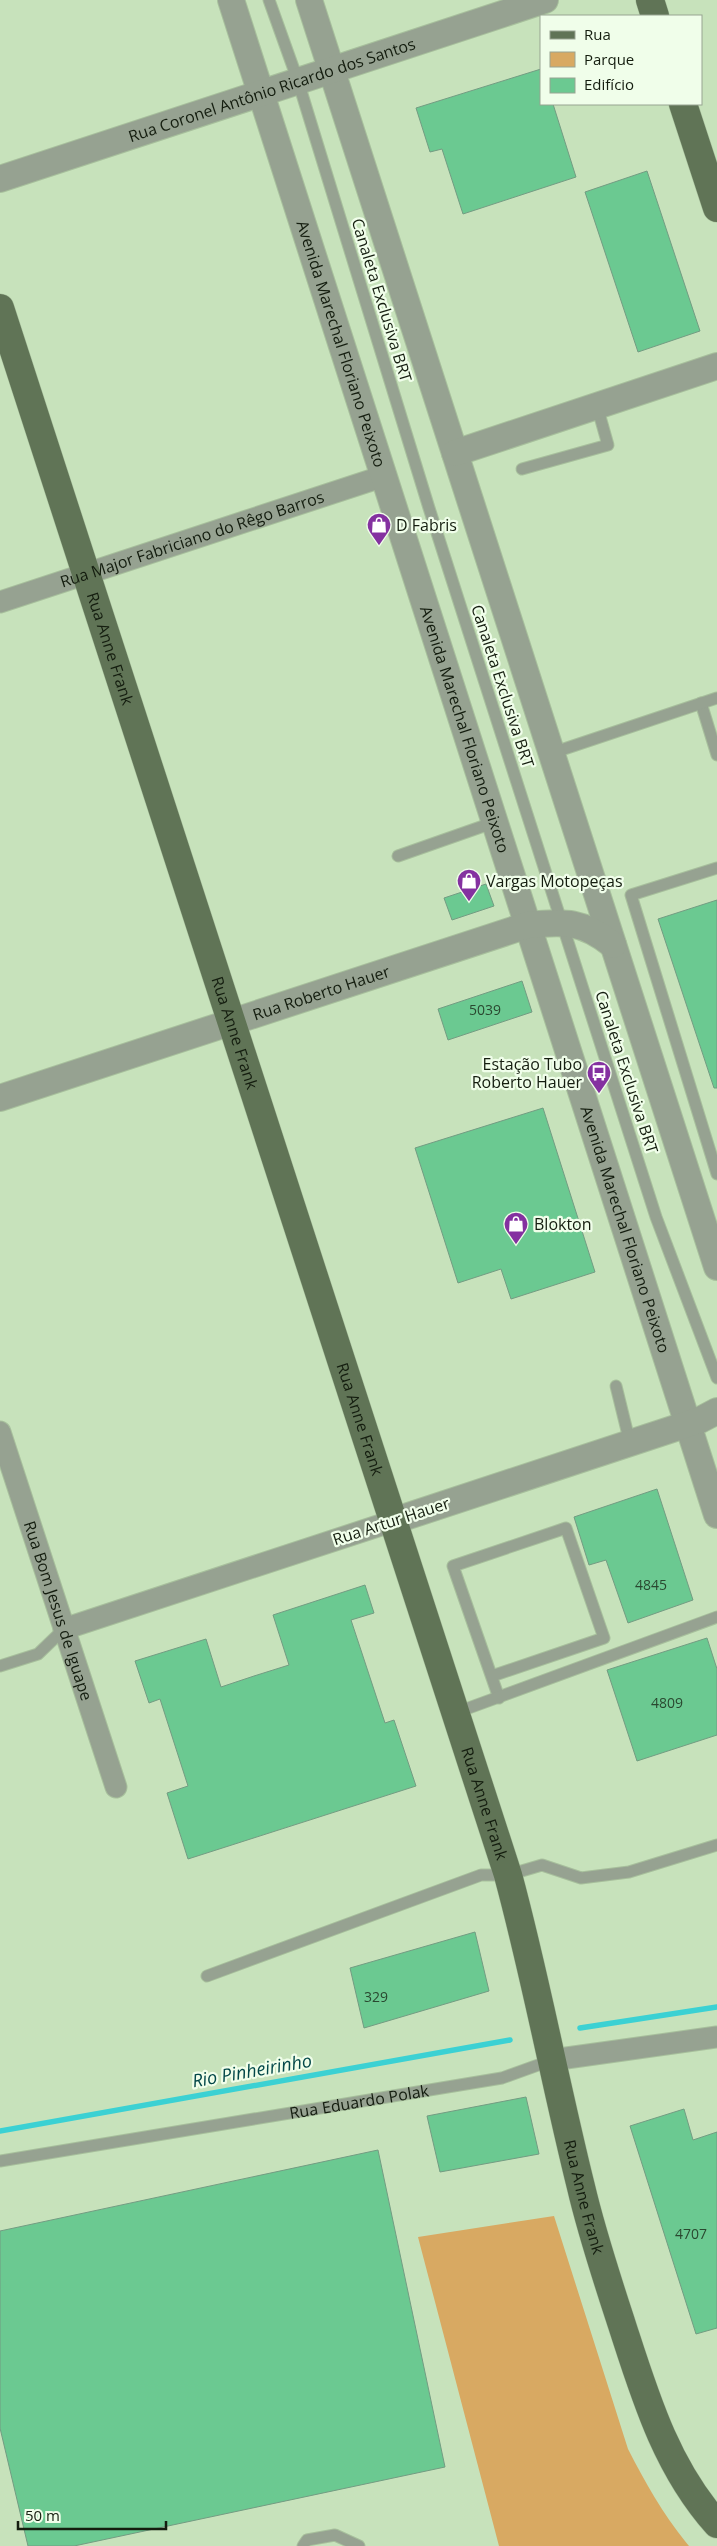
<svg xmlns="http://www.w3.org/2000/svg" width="717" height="2546" font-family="'Open Sans',sans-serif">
	<rect width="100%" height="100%" fill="#c7e2bb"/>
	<path fill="#d8a962" d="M 554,2216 L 628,2449 C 646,2484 664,2516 689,2546 L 499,2546 L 418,2237 Z"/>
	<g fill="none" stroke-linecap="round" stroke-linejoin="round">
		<g stroke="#3bd1d3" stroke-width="5.5">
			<polyline points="580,2028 717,2007"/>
			<polyline points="0,2131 510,2040"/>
		</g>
	</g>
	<g fill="#6bc991" stroke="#739c82">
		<polygon points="541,69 541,104 553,104 576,177 463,214 442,149 430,152 416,108"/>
		<polygon points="647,171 700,331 638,352 585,192"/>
		<polygon points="486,884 494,906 452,920 444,898"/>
		<polygon points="717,900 717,1088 714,1088 658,919"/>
		<polygon points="522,981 532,1012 448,1040 438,1009"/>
		<polygon points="543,1108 595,1272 511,1299 501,1269 458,1283 415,1148"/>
		<polygon points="657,1489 693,1600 628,1623 606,1560 589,1565 574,1517"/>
		<polygon points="365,1585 374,1613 351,1620 385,1723 394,1720 416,1786 188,1859 167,1793 188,1786 160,1699 149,1703 135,1661 206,1639 221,1687 254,1676 289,1665 273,1615"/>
		<polygon points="707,1638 717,1669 717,1735 637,1761 607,1670"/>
		<polygon points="475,1932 489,1991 364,2028 350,1968"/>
		<polygon points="526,2097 539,2154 440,2172 427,2116"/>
		<polygon points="684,2109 693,2140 717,2132 717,2328 696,2334 630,2126"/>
		<polygon points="378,2150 445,2467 74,2546 28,2546 0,2428 0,2231"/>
	</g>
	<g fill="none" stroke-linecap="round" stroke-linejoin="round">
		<defs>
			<g id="service">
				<polyline points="269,0 298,81 429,508 656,1217 717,1378"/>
				<polyline points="522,469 608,445 597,406"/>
				<polyline points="701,703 717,755"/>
				<polyline points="552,753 717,698"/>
				<polyline points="398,856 495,822"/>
				<polyline points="717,868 631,895 717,1174"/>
				<polyline points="616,1386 630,1443"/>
				<polyline points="0,1666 38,1654 64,1629"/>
				<polyline points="492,1676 604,1638 566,1528 453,1566 499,1698"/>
				<polyline points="455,1713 717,1617"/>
				<polyline points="207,1976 481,1875 508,1875 542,1865 581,1878 629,1872 717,1845"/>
				<path id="s1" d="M 0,2161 L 502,2078 L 552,2060"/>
				<polyline points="303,2546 307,2540 335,2535 359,2546"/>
			</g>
			<g id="minor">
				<path id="s2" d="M 0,602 L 384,476"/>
				<path id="s3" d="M 0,1432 L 116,1787"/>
				<polyline points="64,1629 393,1521"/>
				<polyline points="552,2060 717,2037"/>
			</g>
			<g id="tertiary">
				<path id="s4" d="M 231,0 L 717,1515"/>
				<polyline points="309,0 717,1267"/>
				<path id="s5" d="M 0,179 L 545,0"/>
				<polyline points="455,453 717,366"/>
				<path id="s6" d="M 0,1098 L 528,925 C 565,921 583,921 613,945"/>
				<polyline points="393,1521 700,1420 717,1411"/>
			</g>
			<g id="primary">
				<polyline points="650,0 655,16"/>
				<polyline points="683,104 717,208"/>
				<path id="s7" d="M 0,308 L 508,1875 C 536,1978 555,2083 581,2187 C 592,2234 607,2279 622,2325 C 645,2396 666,2467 717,2524"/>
			</g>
		</defs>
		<use href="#service" stroke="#a7bf9c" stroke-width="13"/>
		<use href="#minor" stroke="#a7bf9c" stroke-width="23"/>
		<use href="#tertiary" stroke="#a7bf9c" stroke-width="28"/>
		<use href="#primary" stroke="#a7bf9c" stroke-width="29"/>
		<use href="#service" stroke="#96a291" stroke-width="11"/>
		<use href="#minor" stroke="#96a291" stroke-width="21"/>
		<use href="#tertiary" stroke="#96a291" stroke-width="26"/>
		<use href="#primary" stroke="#607456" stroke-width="28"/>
	</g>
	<defs>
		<symbol id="shop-pin" viewBox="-11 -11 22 30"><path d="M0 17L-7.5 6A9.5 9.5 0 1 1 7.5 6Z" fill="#8431a0" stroke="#f0feea"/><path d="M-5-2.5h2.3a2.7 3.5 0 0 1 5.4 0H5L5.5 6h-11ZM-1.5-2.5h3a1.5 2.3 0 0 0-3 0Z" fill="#fff"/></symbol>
		<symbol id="bus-pin" viewBox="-11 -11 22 30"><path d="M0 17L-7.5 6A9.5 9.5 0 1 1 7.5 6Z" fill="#8431a0" stroke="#f0feea"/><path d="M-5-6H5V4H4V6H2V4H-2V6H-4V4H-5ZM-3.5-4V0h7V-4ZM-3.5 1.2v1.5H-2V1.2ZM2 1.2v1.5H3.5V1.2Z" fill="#fff"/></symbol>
	</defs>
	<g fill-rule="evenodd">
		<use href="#shop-pin" x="365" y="511" width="28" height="38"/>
		<use href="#shop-pin" x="455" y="867" width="28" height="38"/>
		<use href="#bus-pin" x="585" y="1059" width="28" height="38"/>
		<use href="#shop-pin" x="502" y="1210" width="28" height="38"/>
	</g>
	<g text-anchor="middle" stroke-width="4.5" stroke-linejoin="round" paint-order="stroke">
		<g font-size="14" fill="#2a4830">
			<text x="485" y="1015">5039</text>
			<text x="651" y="1590">4845</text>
			<text x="667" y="1708">4809</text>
			<text x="376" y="2002">329</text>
			<text x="691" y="2239">4707</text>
		</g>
		<g font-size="16" fill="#141d0f" stroke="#f0feea">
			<text dy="6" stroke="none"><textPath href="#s5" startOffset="286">Rua Coronel Antônio Ricardo dos Santos</textPath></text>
			<text transform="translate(382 300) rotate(73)" y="6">Canaleta Exclusiva BRT</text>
			<text dy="6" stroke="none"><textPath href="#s4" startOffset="361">Avenida Marechal Floriano Peixoto</textPath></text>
			<text dy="6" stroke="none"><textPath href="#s2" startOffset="202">Rua Major Fabriciano do Rêgo Barros</textPath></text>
			<text dy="6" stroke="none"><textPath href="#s7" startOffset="358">Rua Anne Frank</textPath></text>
			<text transform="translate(503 686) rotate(72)" y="6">Canaleta Exclusiva BRT</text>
			<text dy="6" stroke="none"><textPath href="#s4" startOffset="766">Avenida Marechal Floriano Peixoto</textPath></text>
			<text dy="6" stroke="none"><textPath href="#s6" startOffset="338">Rua Roberto Hauer</textPath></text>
			<text dy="6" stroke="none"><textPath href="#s7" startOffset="762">Rua Anne Frank</textPath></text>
			<text transform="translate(627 1072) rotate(72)" y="6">Canaleta Exclusiva BRT</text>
			<text dy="6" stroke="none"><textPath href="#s4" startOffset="1291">Avenida Marechal Floriano Peixoto</textPath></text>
			<text dy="6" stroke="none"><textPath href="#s7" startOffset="1168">Rua Anne Frank</textPath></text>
			<text transform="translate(391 1521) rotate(-18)" y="6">Rua Artur Hauer</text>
			<text dy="6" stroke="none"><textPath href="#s3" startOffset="188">Rua Bom Jesus de Iguape</textPath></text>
			<text dy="6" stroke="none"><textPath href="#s7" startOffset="1572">Rua Anne Frank</textPath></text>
			<text dy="6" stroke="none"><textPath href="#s1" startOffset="364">Rua Eduardo Polak</textPath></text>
			<text dy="6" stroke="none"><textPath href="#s7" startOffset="1978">Rua Anne Frank</textPath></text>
		</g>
		<g font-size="16" fill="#141d0f" stroke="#f0feea" text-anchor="start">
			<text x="396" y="531">D Fabris</text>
			<text x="486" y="887">Vargas Motopeças</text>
			<text x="582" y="1070" text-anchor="end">Estação Tubo<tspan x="582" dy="18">Roberto Hauer</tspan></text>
			<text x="534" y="1230">Blokton</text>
		</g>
		<g font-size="18" font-style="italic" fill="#024748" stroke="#f0feea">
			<text transform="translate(252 2071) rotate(-10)" y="6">Rio Pinheirinho</text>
		</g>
	</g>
	<rect x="540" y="15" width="162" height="90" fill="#f0feea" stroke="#98a492"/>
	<rect x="550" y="31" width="25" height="8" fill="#607456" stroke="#98a492"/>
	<text x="584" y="40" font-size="15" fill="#141d0f">Rua</text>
	<rect x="550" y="52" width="25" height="15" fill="#d8a962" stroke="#98a492"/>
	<text x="584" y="65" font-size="15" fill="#141d0f">Parque</text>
	<rect x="550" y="78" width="25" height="15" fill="#6bc991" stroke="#98a492"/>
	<text x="584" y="90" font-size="15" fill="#141d0f">Edifício</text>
	<path d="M18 2521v8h148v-8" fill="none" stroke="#141d0f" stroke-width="2.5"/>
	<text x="25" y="2521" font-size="15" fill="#141d0f" stroke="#f0feea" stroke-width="4" paint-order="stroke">50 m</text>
</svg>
